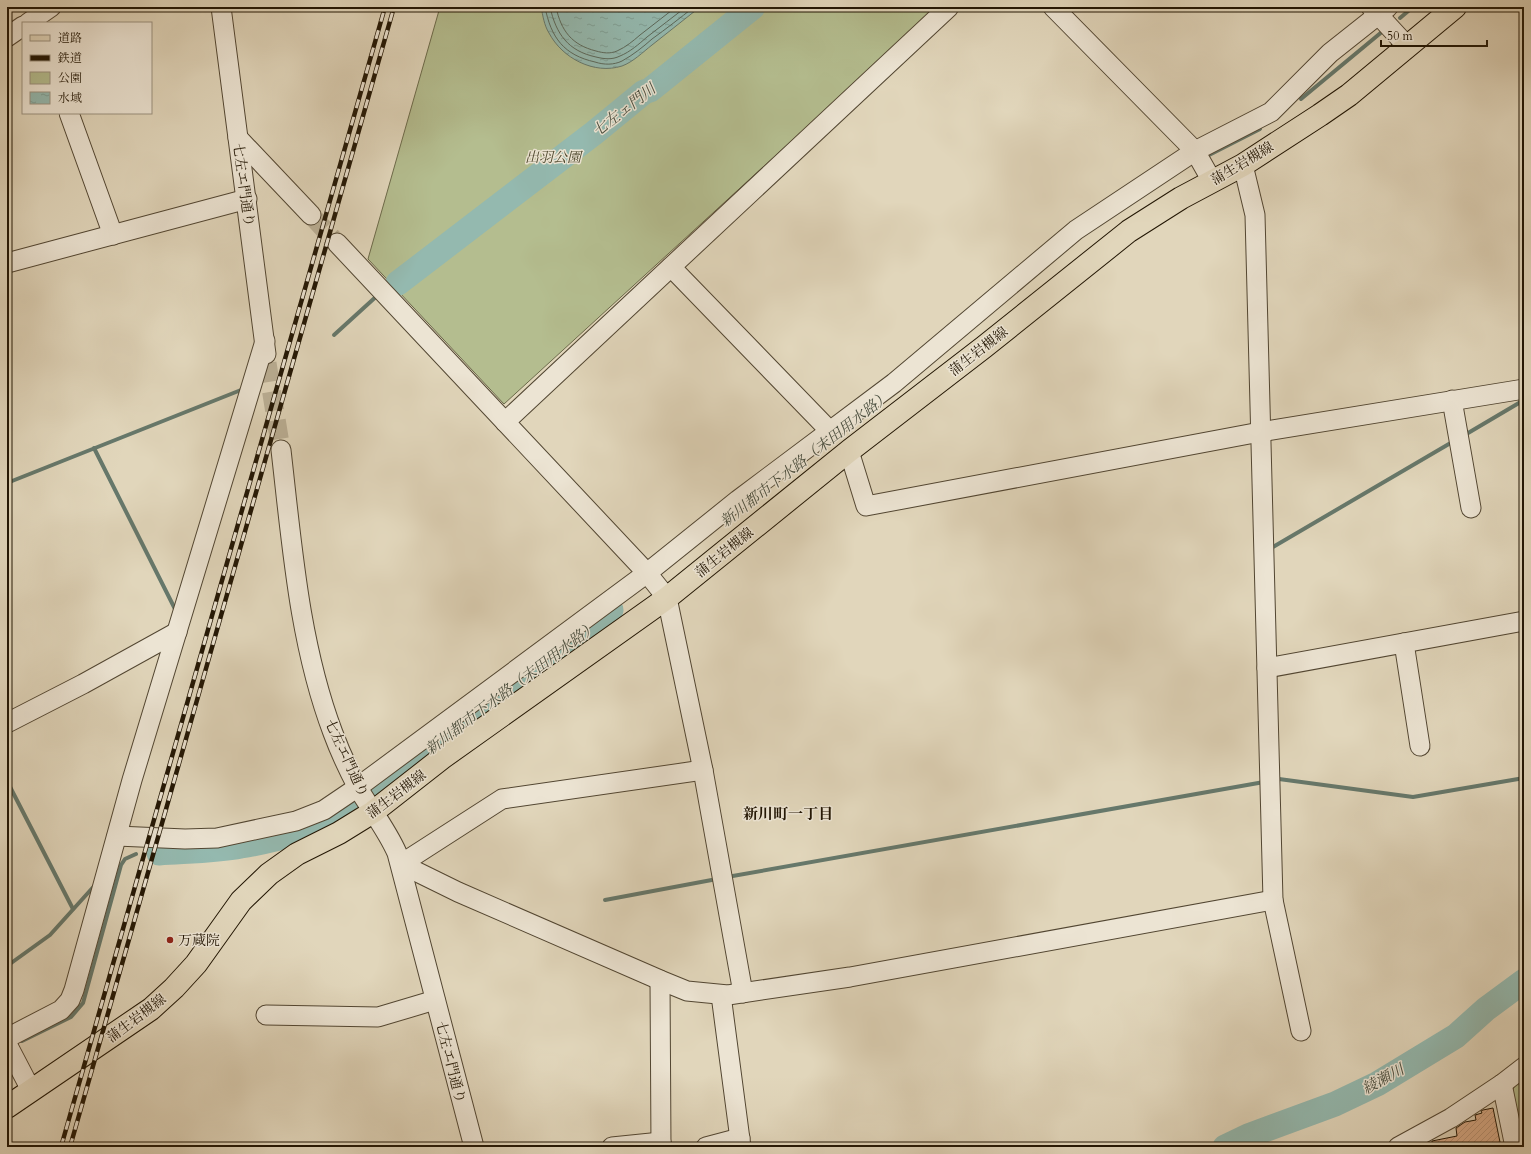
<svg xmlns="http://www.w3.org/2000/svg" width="1531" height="1154" font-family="Cardo,'Noto Serif JP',serif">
	<defs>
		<pattern id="water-ripples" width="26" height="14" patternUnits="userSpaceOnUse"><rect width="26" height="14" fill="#94b9af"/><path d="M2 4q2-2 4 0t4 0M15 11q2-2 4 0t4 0" fill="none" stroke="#7f9e95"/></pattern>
		<pattern id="building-hatch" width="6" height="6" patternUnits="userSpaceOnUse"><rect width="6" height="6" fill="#dbad8a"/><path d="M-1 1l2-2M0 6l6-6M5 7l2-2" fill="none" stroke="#bc9475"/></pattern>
	</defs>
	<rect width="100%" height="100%" fill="#e1d6bb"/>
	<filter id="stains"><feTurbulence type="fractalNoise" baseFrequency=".005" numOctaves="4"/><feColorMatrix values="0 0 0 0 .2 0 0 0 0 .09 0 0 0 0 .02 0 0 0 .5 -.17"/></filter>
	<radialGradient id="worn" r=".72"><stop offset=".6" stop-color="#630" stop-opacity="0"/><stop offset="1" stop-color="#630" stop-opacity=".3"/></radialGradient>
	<g fill="#b4bd8f" stroke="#6b6a4a">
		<polygon points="440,7 938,7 504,404 368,259"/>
		<polygon points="1524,1077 1524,1147 1511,1094 1516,1083"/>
	</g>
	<path fill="url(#water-ripples)" stroke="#66786b" d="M 541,7 L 700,7 C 684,20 668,32 652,45 C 643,52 633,62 622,66 C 594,75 562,58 549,33 C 544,25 543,16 541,7 Z"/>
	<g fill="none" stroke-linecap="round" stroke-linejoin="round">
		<g stroke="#5b685a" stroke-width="1">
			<path d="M 545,7 C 551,38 564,55 595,62 C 604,65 614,65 622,61 C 633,55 643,47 652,39 C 666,29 680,18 694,7"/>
			<path d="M 550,7 C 556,34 568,51 596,57 C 604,59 612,60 620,56 C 630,52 639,44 647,37 C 660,27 673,17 686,7"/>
			<path d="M 556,7 C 561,31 572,45 596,51 C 603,53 610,54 617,51 C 626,47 633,41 640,35 C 652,26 664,16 676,7"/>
		</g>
		<g stroke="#66786b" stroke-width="4">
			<polyline points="1400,18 1413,7"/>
			<polyline points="1301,99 1383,31"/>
			<polyline points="1209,155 1260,129"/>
			<polyline points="387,289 398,283"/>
			<polyline points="334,335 379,294"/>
			<polyline points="1463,436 1524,400"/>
			<polyline points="94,448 176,611"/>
			<polyline points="7,483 241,390"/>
			<polyline points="1273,547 1454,441"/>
			<polyline points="1275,780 1279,779 1413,797 1524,778"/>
			<polyline points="7,781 73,909"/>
			<polyline points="727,877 1264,782"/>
			<polyline points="605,900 717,879"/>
			<polyline points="7,966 50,935 96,884"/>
			<polyline points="22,1041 71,1017 83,1003 121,865 125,859 136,854"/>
		</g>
		<g stroke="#94b9af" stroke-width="25">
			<polyline points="398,283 594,133 644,92 650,90 753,7"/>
			<polyline points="373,792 439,741 572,643 611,610"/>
			<path d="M 159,853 C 186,851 215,851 241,846 C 279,840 325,827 355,805"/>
			<polyline points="1225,1147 1248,1136 1335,1104 1377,1084 1456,1036 1486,1009 1524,981"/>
		</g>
	</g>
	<polygon fill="url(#building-hatch)" stroke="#221604" points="1493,1108 1501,1147 1432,1147 1432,1141 1457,1136 1456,1128 1465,1122 1476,1120 1475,1115 1482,1113 1481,1111 1483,1110"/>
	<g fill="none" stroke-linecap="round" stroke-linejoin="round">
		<g stroke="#bbb096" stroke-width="19" stroke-dasharray="19 10" stroke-linecap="butt">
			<polyline points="311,215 337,243"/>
			<polyline points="267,363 281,450"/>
		</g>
		<defs>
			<g id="minor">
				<polyline points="221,7 266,354"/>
				<polyline points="1053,7 1195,151 1212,181"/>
				<polyline points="1371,7 1407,46"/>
				<polyline points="28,23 51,7"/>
				<polyline points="7,37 23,26"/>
				<polyline points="69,113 113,235"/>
				<polyline points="238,138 311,215"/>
				<polyline points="1243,165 1255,215 1273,900 1301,1031"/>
				<polyline points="337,243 647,573 667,598 703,770 743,993"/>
				<polyline points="7,263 247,199"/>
				<polyline points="671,267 829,430"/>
				<polyline points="1452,400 1471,508"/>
				<polyline points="505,422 949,7"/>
				<path d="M 281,450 C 292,545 299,643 333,733 C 340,752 349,771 358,788 C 371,810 387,830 397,853 L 474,1147"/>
				<polyline points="849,451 866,506 1260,432 1524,389"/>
				<polyline points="1404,643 1420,746"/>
				<polyline points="1267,668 1524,621"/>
				<polyline points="7,723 83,684 177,632"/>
				<polyline points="703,770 502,799 401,864 458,892 660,980 687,991 728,995 850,977 1273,900"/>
				<polyline points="117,836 185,839 217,838 296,821 324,810 358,787 647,573 738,500 894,383 1076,230 1195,151 1271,112 1330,53 1388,7"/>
				<polyline points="660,980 661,1147"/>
				<polyline points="721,995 741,1147"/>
				<polyline points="266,1015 378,1017 435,1000"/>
				<polyline points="7,1038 61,1010 70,1000 74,990 132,780 265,341"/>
				<polyline points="7,1044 31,1090"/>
				<polyline points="1502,1084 1515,1147"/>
				<polyline points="612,1147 661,1142"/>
				<polyline points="706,1147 740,1138"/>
				<polyline points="1398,1147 1451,1118 1502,1084 1524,1067"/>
			</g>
			<polyline id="major" points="7,1107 151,1009 174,988 196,964 241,901 269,874 297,854 339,833 373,812 442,758 667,598 849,451 984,347 1129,231 1181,198 1243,165 1320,115 1349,95 1455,7"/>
		</defs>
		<use href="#minor" stroke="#524632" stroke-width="21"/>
		<use href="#major" stroke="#221604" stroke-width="24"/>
		<use href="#minor" stroke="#ece4d3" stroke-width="19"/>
		<use href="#major" stroke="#e1d6bb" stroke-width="22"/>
		<defs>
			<g id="rail">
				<polyline points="61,1147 385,7"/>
				<polyline points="70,1147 394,7"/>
			</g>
		</defs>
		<use href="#rail" stroke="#221604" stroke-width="4.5"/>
		<use href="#rail" stroke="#ece4d3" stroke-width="3" stroke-dasharray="9" stroke-linecap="butt"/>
	</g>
	<circle fill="#8f2418" stroke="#ece4d3" stroke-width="1.5" cx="170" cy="940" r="4"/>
	<g text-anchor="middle" stroke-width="3" stroke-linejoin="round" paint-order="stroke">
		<g font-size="14" font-style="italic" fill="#4e482e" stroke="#ece4d3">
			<text x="553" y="162">出羽公園</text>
		</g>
		<g font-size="14" fill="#221604" stroke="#ece4d3">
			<text transform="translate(1242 163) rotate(-31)" y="5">蒲生岩槻線</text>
			<text transform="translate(244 185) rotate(82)" y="5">七左エ門通り</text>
			<text transform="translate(978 351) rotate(-38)" y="5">蒲生岩槻線</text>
			<text transform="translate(724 552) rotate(-39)" y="5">蒲生岩槻線</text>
			<text transform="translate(347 758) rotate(65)" y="5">七左エ門通り</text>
			<text transform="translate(396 794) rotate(-37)" y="5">蒲生岩槻線</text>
			<text transform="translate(136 1018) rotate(-37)" y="5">蒲生岩槻線</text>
			<text transform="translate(451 1062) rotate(76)" y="5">七左エ門通り</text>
		</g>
		<g font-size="14" fill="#221604" stroke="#ece4d3" text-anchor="start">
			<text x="178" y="945">万蔵院</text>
		</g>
		<g font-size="15" font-style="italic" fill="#4a4f40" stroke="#ece4d3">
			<text transform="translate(624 110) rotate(-38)" y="5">七左ェ門川</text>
			<text transform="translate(805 459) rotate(-38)" y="5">新川都市下水路（末田用水路）</text>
			<text transform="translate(511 688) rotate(-37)" y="5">新川都市下水路（末田用水路）</text>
			<text transform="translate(1383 1079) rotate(-29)" y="5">綾瀬川</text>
		</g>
		<g font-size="15" font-weight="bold" fill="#221604" stroke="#ece4d3">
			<text x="788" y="819">新川町一丁目</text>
		</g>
	</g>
	<rect width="1531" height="1154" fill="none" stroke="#e1d6bb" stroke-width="24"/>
	<rect x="8" y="8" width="1515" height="1138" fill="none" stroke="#221604" stroke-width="2"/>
	<rect x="12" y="12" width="1507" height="1130" fill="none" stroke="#221604"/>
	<rect x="22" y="22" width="130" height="92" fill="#ece4d3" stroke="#9b9280"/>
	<rect x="30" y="35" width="20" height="6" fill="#e1d6bb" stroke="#9b9280"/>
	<text x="58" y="42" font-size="12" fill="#221604">道路</text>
	<rect x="30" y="55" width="20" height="6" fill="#221604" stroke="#9b9280"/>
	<text x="58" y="62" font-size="12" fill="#221604">鉄道</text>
	<rect x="30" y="72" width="20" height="12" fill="#b4bd8f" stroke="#9b9280"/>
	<text x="58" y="82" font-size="12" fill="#221604">公園</text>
	<rect x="30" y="92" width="20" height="12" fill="url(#water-ripples)" stroke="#9b9280"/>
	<text x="58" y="102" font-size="12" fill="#221604">水域</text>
	<path d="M1381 40v6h106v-6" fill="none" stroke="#221604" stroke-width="2"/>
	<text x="1387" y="40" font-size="12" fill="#221604" stroke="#ece4d3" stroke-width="3" paint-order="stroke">50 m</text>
	<rect width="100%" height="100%" filter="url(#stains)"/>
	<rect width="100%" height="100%" fill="url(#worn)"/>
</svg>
